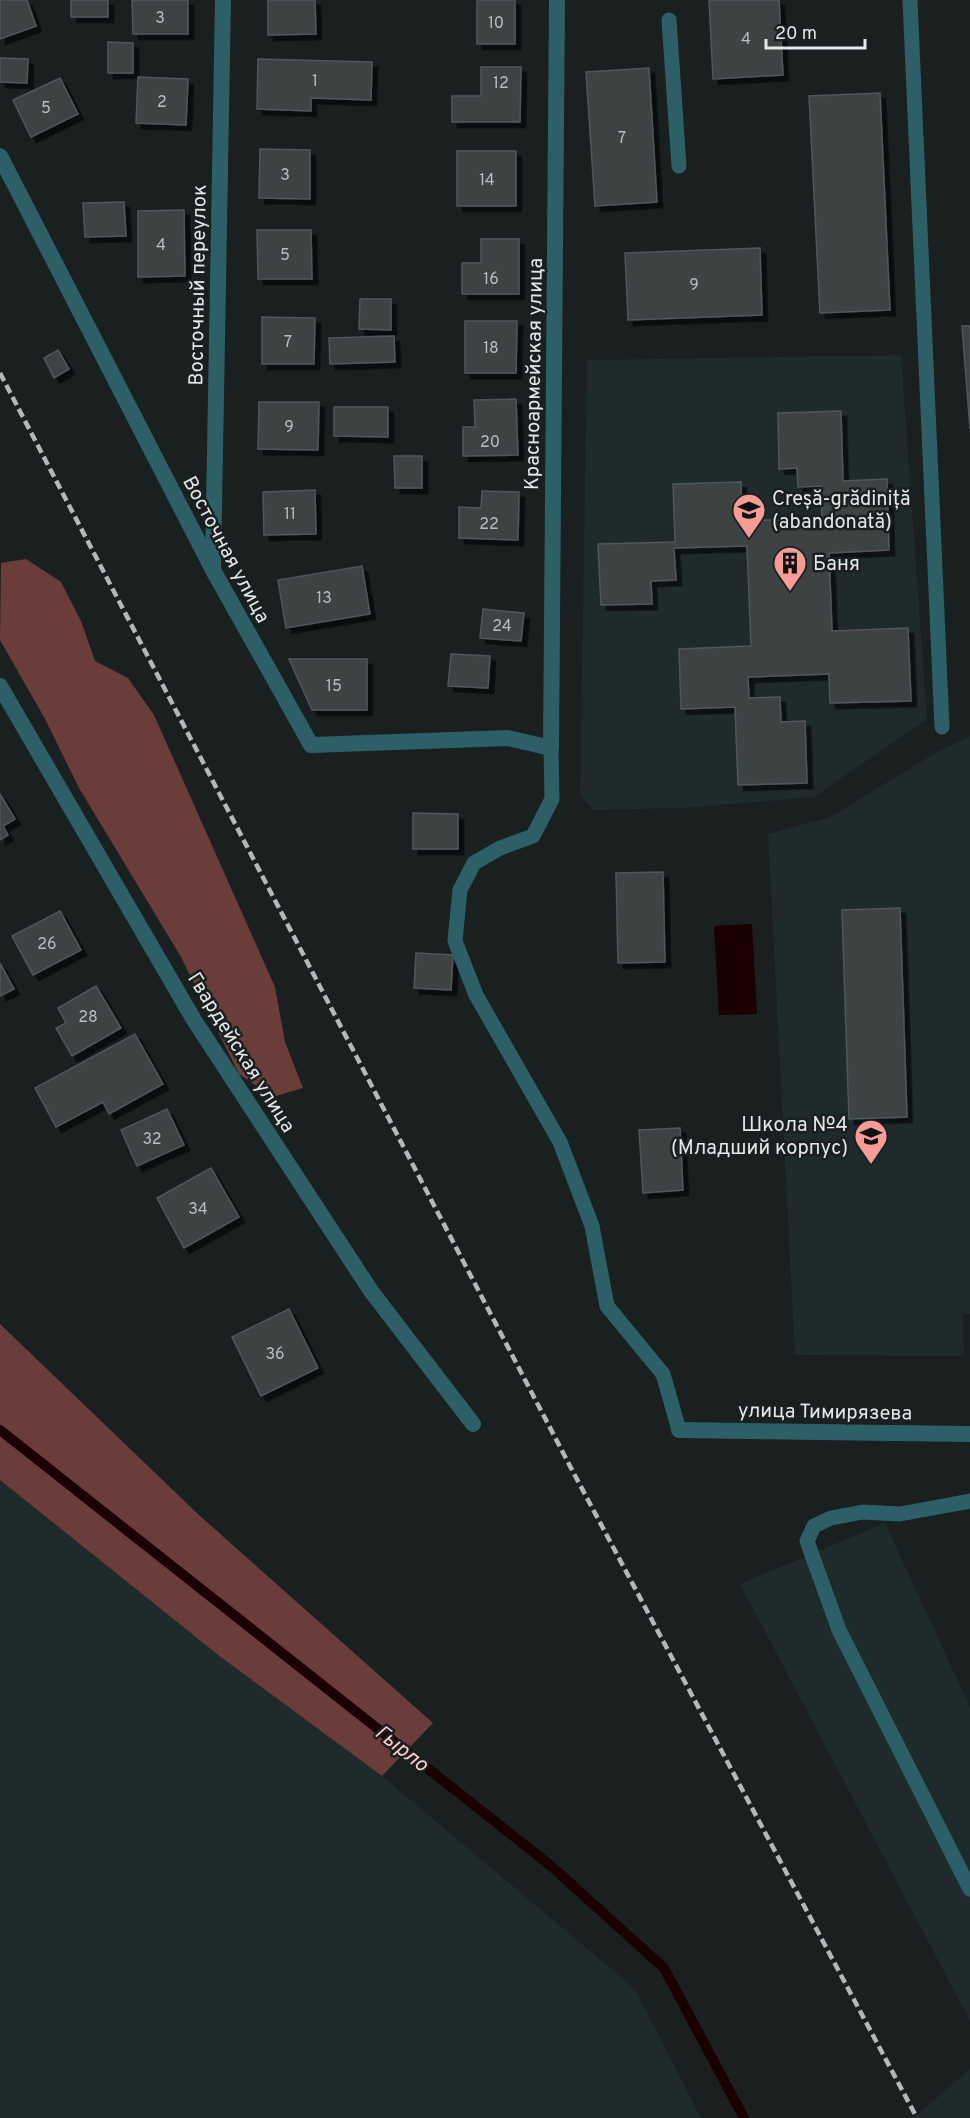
<svg xmlns="http://www.w3.org/2000/svg" width="970" height="2118" font-family="Overpass,sans-serif">
	<defs>
		<filter id="shadow"><feDropShadow dx="5.5" dy="5.5" stdDeviation="0" flood-color="#0009"/></filter>
	</defs>
	<rect width="100%" height="100%" fill="#1a1f20"/>
	<g fill="#1e2a2c">
		<polygon points="901,355 927,719 814,797 684,808 594,810 580,796 587,360"/>
		<polygon points="970,736 970,1314 963,1314 964,1356 795,1355 768,834 830,817 937,752"/>
		<polygon points="0,1480 222,1658 382,1776 635,1989 701,2118 0,2118"/>
		<polygon points="885,1523 970,1707 970,2021 740,1584"/>
		<polygon points="970,2069 970,2118 913,2118 947,2089"/>
	</g>
	<g fill="#6a3d3a">
		<polygon points="26,559 61,582 81,621 95,661 128,678 154,715 275,987 285,1042 303,1088 273,1097 239,1074 181,957 79,788 45,719 0,640 1,563"/>
		<polygon points="0,1324 199,1515 433,1723 382,1776 222,1658 0,1480"/>
	</g>
	<polygon fill="#1a0000" points="752,924 757,1014 719,1015 714,926"/>
	<g fill="none" stroke-linecap="round" stroke-linejoin="round">
		<polyline stroke="#1a0000" stroke-width="10" points="0,1430 550,1865 664,1968 744,2118"/>
	</g>
	<g fill="#3d4243" stroke="#515758" stroke-width="1.5" filter="url(#shadow)">
		<polygon points="0,0 27,0 36,26 0,39"/>
		<rect x="71" y="0" width="37" height="17"/>
		<polygon points="132,0 188,0 188,34 133,34"/>
		<polygon points="268,0 315,0 316,34 268,35"/>
		<rect x="477" y="0" width="38" height="44"/>
		<polygon points="709,0 779,0 783,75 713,79"/>
		<polygon points="108,42 133,43 133,73 108,73"/>
		<polygon points="0,58 28,59 27,83 0,82"/>
		<polygon points="258,59 372,62 371,100 311,98 311,111 257,109"/>
		<polygon points="481,67 521,67 520,122 452,122 452,96 481,96"/>
		<polygon points="649,68 657,202 595,206 586,72"/>
		<polygon points="138,77 188,79 186,125 136,123"/>
		<polygon points="60,78 78,114 31,137 13,100"/>
		<polygon points="880,93 890,310 820,313 809,96"/>
		<polygon points="260,149 310,150 310,199 259,198"/>
		<rect x="457" y="151" width="59" height="55"/>
		<polygon points="124,202 126,236 85,237 83,203"/>
		<polygon points="184,210 185,276 138,277 138,211"/>
		<polygon points="257,230 311,230 312,279 258,279"/>
		<polygon points="481,239 519,239 519,294 462,294 462,263 481,263"/>
		<polygon points="760,248 762,315 628,320 625,253"/>
		<polygon points="360,299 391,299 391,330 359,329"/>
		<polygon points="262,317 315,318 314,364 262,364"/>
		<polygon points="465,321 517,321 516,373 465,373"/>
		<polygon points="962,326 970,326 970,429"/>
		<polygon points="394,336 395,362 330,364 329,338"/>
		<polygon points="58,350 69,369 54,378 44,358"/>
		<polygon points="516,399 518,455 463,456 463,427 475,427 474,400"/>
		<polygon points="259,402 319,402 318,450 258,449"/>
		<polygon points="334,407 388,407 388,437 334,436"/>
		<polygon points="841,411 843,481 887,479 889,550 829,553 832,631 908,628 911,701 830,703 829,674 748,677 749,698 780,697 781,722 805,721 807,783 738,785 735,707 681,709 679,649 751,646 747,546 674,548 676,580 651,581 652,604 601,605 598,544 675,542 673,484 741,482 742,521 822,518 821,486 798,487 797,468 779,469 778,413"/>
		<polygon points="394,456 422,456 422,488 395,488"/>
		<polygon points="315,490 316,534 264,535 263,492"/>
		<polygon points="482,491 519,492 518,540 459,538 459,507 481,508"/>
		<polygon points="362,566 370,614 286,628 278,580"/>
		<polygon points="483,609 524,613 521,641 480,638"/>
		<polygon points="451,654 490,656 488,688 448,686"/>
		<polygon points="289,659 367,659 367,710 312,710"/>
		<polygon points="0,794 15,819 3,826 8,835 0,840"/>
		<polygon points="413,813 458,814 458,849 413,849"/>
		<polygon points="663,872 665,962 618,963 616,873"/>
		<polygon points="900,908 907,1117 849,1119 842,910"/>
		<polygon points="60,911 81,950 33,975 12,936"/>
		<polygon points="416,953 453,955 451,990 414,988"/>
		<polygon points="0,963 14,989 0,996"/>
		<polygon points="96,986 121,1028 72,1056 56,1028 66,1023 58,1008"/>
		<polygon points="135,1034 163,1084 109,1114 103,1102 56,1127 35,1088"/>
		<polygon points="167,1109 184,1145 137,1166 121,1130"/>
		<polygon points="680,1128 683,1190 643,1193 639,1130"/>
		<polygon points="211,1168 239,1217 184,1248 157,1198"/>
		<polygon points="289,1309 318,1368 261,1396 232,1337"/>
	</g>
	<g fill="none" stroke-linecap="round" stroke-linejoin="round">
		<g stroke="#2c5f66" stroke-width="15">
			<polyline points="910,0 942,727"/>
			<polyline points="669,20 679,166"/>
			<polyline points="551,748 552,799 533,836 500,848 474,863 460,890 455,941 476,995 560,1142 592,1226 607,1306 663,1374 679,1430"/>
			<polyline points="970,1501 900,1514 863,1512 831,1518 814,1526 807,1541 839,1630 970,1889"/>
		</g>
		<g stroke="#2c5f66" stroke-width="16">
			<polyline points="0,156 213,570 311,745 508,738 551,748 557,0"/>
			<polyline points="213,566 223,0"/>
			<polyline points="0,686 194,1020 371,1291 473,1424"/>
			<polyline points="679,1430 970,1434"/>
		</g>
		<polyline stroke="#b5b8b9" stroke-width="4.5" stroke-dasharray="9 4.5" stroke-linecap="butt" points="0,373 571,1468 917,2118"/>
	</g>
	<defs>
		<symbol id="school-pin" viewBox="-11 -11 22 30"><path d="M0 17L-7.5 6A9.5 9.5 0 1 1 7.5 6Z" fill="#f59c96" stroke="#1a1f20"/><path d="M0-5L7-2L0 1L-7-2ZM-4 1L0 2.5L4 1V4Q0 6-4 4Z" fill="#111"/></symbol>
		<symbol id="building-pin" viewBox="-11 -11 22 30"><path d="M0 17L-7.5 6A9.5 9.5 0 1 1 7.5 6Z" fill="#f59c96" stroke="#1a1f20"/><path d="M-4-6H4V6H1V3H-1V6H-4ZM-2.5-4.3h1.7v1.8h-1.7ZM.8-4.3h1.7v1.8H.8ZM-2.5-1h1.7V.8h-1.7ZM.8-1h1.7V.8H.8Z" fill="#111"/></symbol>
	</defs>
	<g fill-rule="evenodd">
		<use href="#school-pin" x="730" y="491" width="38" height="52"/>
		<use href="#building-pin" x="771" y="544" width="38" height="52"/>
		<use href="#school-pin" x="852" y="1117" width="38" height="52"/>
	</g>
	<g text-anchor="middle" stroke-width="5" stroke-linejoin="round" paint-order="stroke">
		<g font-size="16" fill="#bbbec0">
			<text x="160" y="23">3</text>
			<text x="496" y="28">10</text>
			<text x="746" y="44">4</text>
			<text x="315" y="86">1</text>
			<text x="501" y="88">12</text>
			<text x="162" y="107">2</text>
			<text x="46" y="113">5</text>
			<text x="622" y="143">7</text>
			<text x="285" y="180">3</text>
			<text x="487" y="185">14</text>
			<text x="161" y="250">4</text>
			<text x="285" y="260">5</text>
			<text x="491" y="284">16</text>
			<text x="694" y="290">9</text>
			<text x="288" y="347">7</text>
			<text x="491" y="353">18</text>
			<text x="289" y="432">9</text>
			<text x="490" y="447">20</text>
			<text x="290" y="519">11</text>
			<text x="489" y="529">22</text>
			<text x="324" y="603">13</text>
			<text x="502" y="631">24</text>
			<text x="334" y="691">15</text>
			<text x="47" y="949">26</text>
			<text x="88" y="1022">28</text>
			<text x="152" y="1144">32</text>
			<text x="198" y="1214">34</text>
			<text x="275" y="1359">36</text>
		</g>
		<g font-size="20" fill="#e5e8e9" stroke="#1a1f20">
			<text transform="translate(197 285) rotate(-89)" y="7">Восточный переулок</text>
			<text transform="translate(533 374) rotate(-89)" y="7">Красноармейская улица</text>
			<text transform="translate(227 549) rotate(62)" y="7">Восточная улица</text>
			<text transform="translate(242 1052) rotate(58)" y="7">Гвардейская улица</text>
			<text transform="translate(825 1411) rotate(1)" y="7">улица Тимирязева</text>
		</g>
		<g font-size="20" fill="#e5e8e9" stroke="#1a1f20" text-anchor="start">
			<text x="772" y="505">Creșă-grădiniță<tspan x="772" dy="23">(abandonată)</tspan></text>
			<text x="813" y="570">Баня</text>
			<text x="848" y="1131" text-anchor="end">Школа №4<tspan x="848" dy="23">(Младший корпус)</tspan></text>
		</g>
		<g font-size="21" font-style="italic" fill="#fecdc9" stroke="#1a1f20">
			<text transform="translate(402 1748) rotate(38)" y="7">Гырло</text>
		</g>
	</g>
	<path d="M766 39v9h99v-9" fill="none" stroke="#e5e8e9" stroke-width="3"/>
	<text x="775" y="39" font-size="18" fill="#e5e8e9" stroke="#1a1f20" stroke-width="4.5" paint-order="stroke">20 m</text>
</svg>
